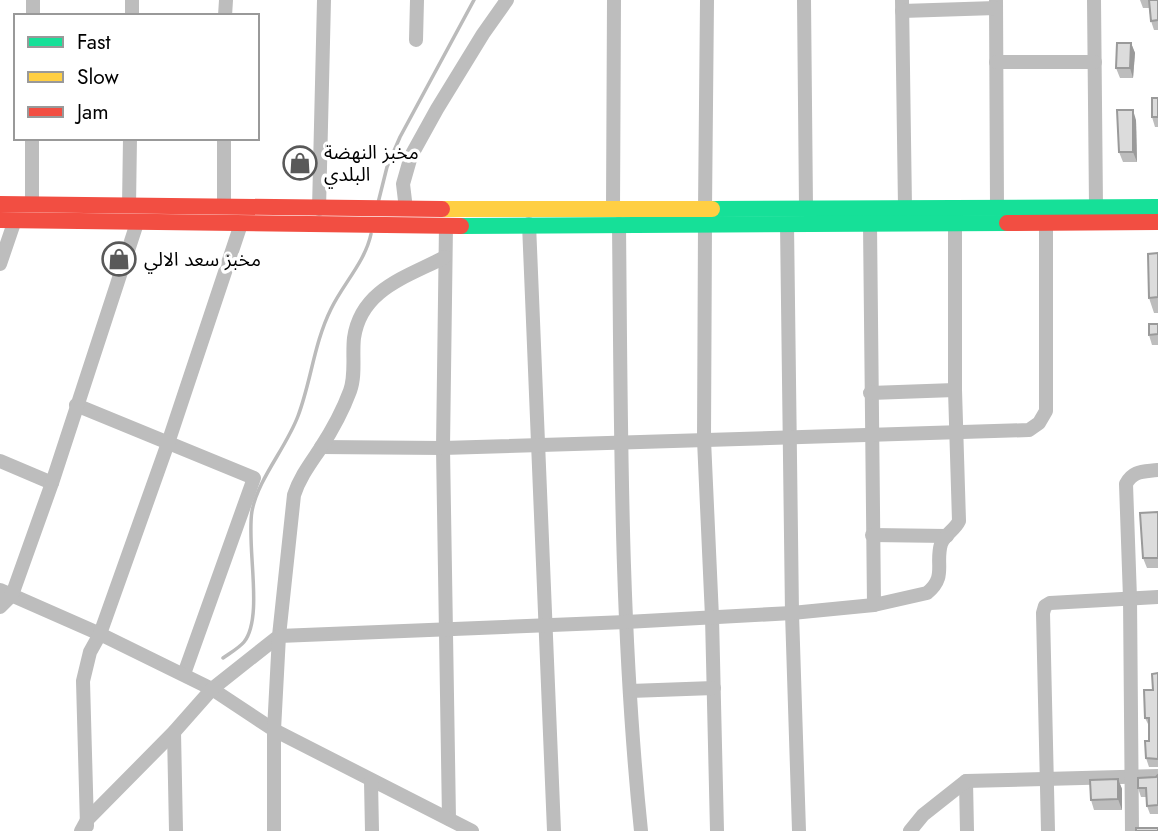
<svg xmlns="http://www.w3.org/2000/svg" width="1158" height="831" font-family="Jost,'Noto Sans Arabic',sans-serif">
	<rect width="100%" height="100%" fill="#fff"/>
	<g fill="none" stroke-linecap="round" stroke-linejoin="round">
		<g stroke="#bbb" stroke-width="3.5">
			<polyline points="378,203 387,167 400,137 474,0"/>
			<path d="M 223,658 C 230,653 239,648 244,642 C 264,617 246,545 252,511 C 258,479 286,448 298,416 C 311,382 314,343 331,309 C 343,284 365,262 371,234"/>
		</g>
		<g stroke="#bdbdbd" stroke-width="14">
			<polyline points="804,0 806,207"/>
			<polyline points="902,0 905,207"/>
			<polyline points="996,0 997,206"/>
			<polyline points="1094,0 1096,206"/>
			<polyline points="902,11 996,8"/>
			<polyline points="33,16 33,0"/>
			<polyline points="132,16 132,0"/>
			<polyline points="225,16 226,0"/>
			<polyline points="416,40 417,0"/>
			<polyline points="996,62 1095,62"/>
			<polyline points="32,205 32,138"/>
			<polyline points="129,206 130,138"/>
			<polyline points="224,207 224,138"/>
			<polyline points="319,209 324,0"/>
			<polyline points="406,209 403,184 411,156 437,109 483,34 507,0"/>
			<polyline points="613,209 614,0"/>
			<polyline points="705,209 707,0"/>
			<polyline points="529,224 554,831"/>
			<path d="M 619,224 C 621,426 620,629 641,831"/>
			<polyline points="705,224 704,440 712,617 717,831"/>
			<polyline points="787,224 792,613 799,831"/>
			<polyline points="870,224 874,605"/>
			<polyline points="446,225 443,448 449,819"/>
			<polyline points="0,264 15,220"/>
			<polyline points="870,393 955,390"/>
			<polyline points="76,405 254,478 184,674"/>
			<polyline points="321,447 443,448 1029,430 1039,423 1046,411 1046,223"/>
			<polyline points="0,461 52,483"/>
			<polyline points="872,535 947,536"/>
			<polyline points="0,590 100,634 212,689 274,730 472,831"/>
			<polyline points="0,607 12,595 52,483 137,223"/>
			<polyline points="630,691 714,688"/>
			<polyline points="174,732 176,831"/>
			<polyline points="371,781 372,831"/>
			<polyline points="966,781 967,831"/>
			<polyline points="87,826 83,681 90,652 100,634 168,443 241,224"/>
			<path d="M 81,831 L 87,820 L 174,732 L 212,689 L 279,636 L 294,495 C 300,477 310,464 320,449 C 331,432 343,410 350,391 C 356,375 352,355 354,338 C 361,289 407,277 445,257"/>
			<path d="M 274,831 L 274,730 L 279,636 L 626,622 L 792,613 L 874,605 L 927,593 C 947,577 935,564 941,544 C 944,535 955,530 959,521 L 955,390 L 955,223"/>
			<polyline points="910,831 923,815 966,781 1158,776"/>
			<polyline points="1048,831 1043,613 1045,606 1050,603 1158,597"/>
			<path d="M 1132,831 L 1130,598 L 1126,484 C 1133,470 1144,472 1158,470"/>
		</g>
		<g stroke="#16e098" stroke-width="16">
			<polyline points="712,209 1158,207"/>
			<polyline points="461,226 1007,223"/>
		</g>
		<polyline stroke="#ffcf43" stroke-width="16" points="442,209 712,209"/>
		<g stroke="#f24e42" stroke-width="16">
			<polyline points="0,204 442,209"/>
			<polyline points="0,220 461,226"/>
			<polyline points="1007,223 1158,222"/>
		</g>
	</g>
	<g fill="#bdbdbd">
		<polygon points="1140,0 1158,0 1158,30 1154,30 1151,21 1149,8 1143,8"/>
		<polygon points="1131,43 1135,53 1133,78 1120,78 1116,68"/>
		<polygon points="1158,98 1158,127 1155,127 1152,117"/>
		<polygon points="1136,120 1137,162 1123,162 1119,152"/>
		<polygon points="1158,253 1158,313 1154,313 1149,298"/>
		<polygon points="1158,324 1158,345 1152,345 1149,335"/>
		<polygon points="1158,512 1158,568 1147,568 1143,558"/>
		<polygon points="1158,673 1158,767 1149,767 1146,758 1149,741 1149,726 1145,718"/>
		<polygon points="1158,775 1158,814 1150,814 1147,806 1146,797 1141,797 1138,788"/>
		<polygon points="1118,779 1122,789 1122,810 1094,810 1091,800"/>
	</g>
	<g fill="#9a9a9a">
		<polygon points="1131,43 1135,53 1133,78 1130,68"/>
		<polygon points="1133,110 1136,120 1137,162 1133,152"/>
		<polygon points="1118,779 1122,789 1122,810 1118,799"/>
	</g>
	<g fill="#dcdcdc" stroke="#9a9a9a" stroke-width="2">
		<polygon points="1149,0 1158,0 1158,20 1151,21"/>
		<polygon points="1117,43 1131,43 1130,68 1116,68"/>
		<rect x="1152" y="98" width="6" height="19"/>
		<polygon points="1117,110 1133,110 1133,152 1119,152"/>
		<polygon points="1158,253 1158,297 1149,298 1148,254"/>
		<polygon points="1149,324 1158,324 1158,334 1149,335"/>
		<polygon points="1158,512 1158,558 1143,558 1140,513"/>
		<polygon points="1158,673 1158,759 1146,758 1145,741 1149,741 1149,718 1145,718 1144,690 1153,690 1152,674"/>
		<polygon points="1158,775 1158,805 1147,806 1146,788 1138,788 1138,778 1156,777"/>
		<polygon points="1118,779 1118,799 1091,800 1090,780"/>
		<rect x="1136" y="828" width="22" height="3"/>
	</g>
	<defs>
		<symbol id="shop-ring" viewBox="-11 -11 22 22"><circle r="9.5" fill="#fff" stroke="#595959" stroke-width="1.5"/><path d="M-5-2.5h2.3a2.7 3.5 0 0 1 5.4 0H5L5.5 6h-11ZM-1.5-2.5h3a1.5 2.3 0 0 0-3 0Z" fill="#595959"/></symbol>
	</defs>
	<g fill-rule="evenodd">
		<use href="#shop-ring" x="281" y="144" width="38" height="38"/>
		<use href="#shop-ring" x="100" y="240" width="38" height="38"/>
	</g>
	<g text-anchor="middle" stroke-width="7" stroke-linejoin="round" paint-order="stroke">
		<g font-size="19" fill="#000" stroke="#fff" text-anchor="start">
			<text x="324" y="159">مخبز النهضة<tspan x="324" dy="22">البلدي</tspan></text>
			<text x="144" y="266">مخبز سعد الالي</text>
		</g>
	</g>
	<rect x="14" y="14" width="245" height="126" fill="#ffffff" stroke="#999999" stroke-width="2"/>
	<rect x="28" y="37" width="35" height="10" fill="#16e098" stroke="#999999" stroke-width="2"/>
	<text x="77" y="49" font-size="21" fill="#000000">Fast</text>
	<rect x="28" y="72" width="35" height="10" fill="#ffcf43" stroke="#999999" stroke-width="2"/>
	<text x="77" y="84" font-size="21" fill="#000000">Slow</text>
	<rect x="28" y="107" width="35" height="10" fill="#f24e42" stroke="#999999" stroke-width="2"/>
	<text x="77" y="119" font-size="21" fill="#000000">Jam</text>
</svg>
